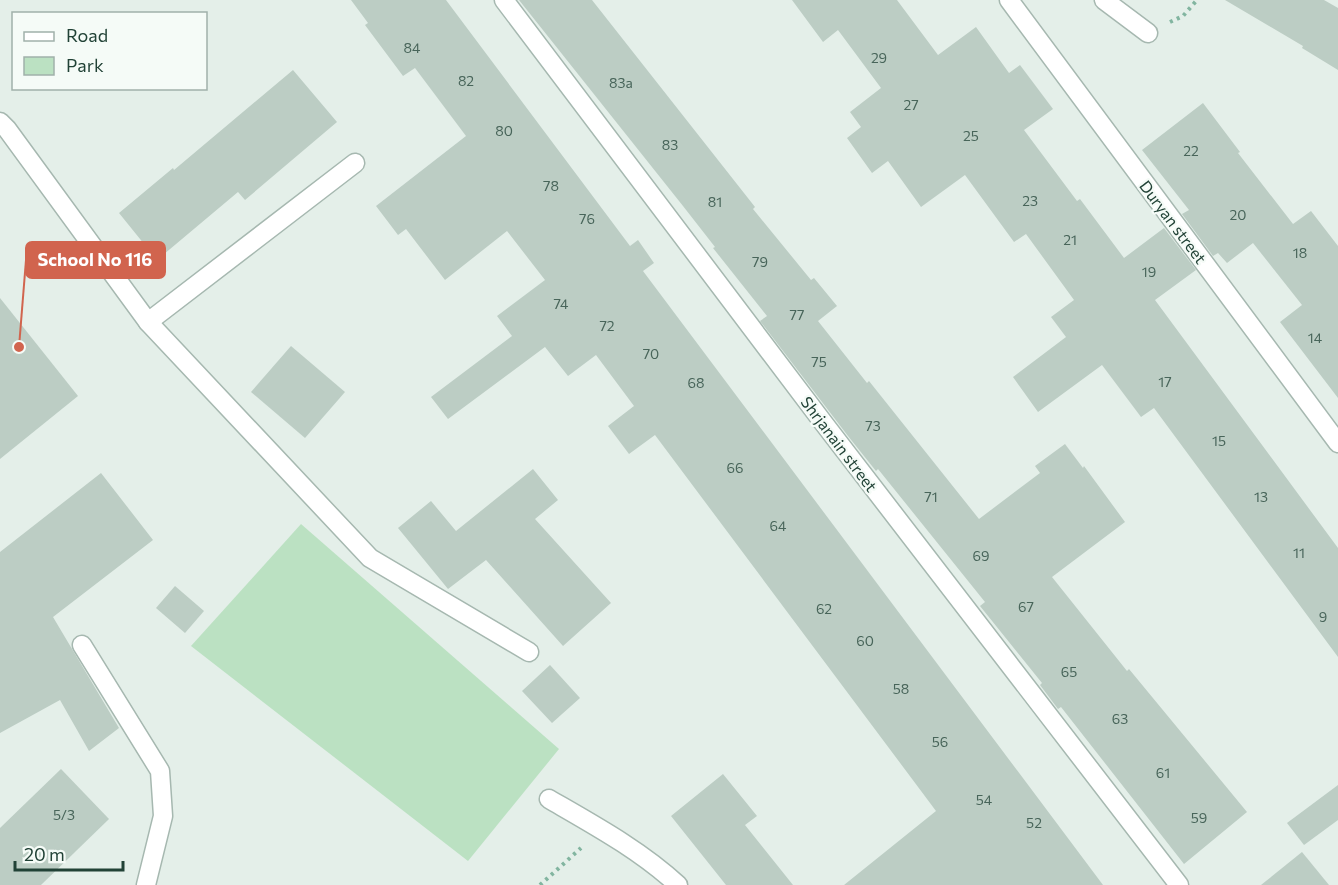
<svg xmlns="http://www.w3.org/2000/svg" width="1338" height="885" font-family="Commissioner,sans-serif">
	<rect width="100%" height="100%" fill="#e4efe9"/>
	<polygon fill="#bbe1c2" points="301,524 559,749 468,861 191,646"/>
	<g fill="#bccdc4">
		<polygon points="351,0 446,0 630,246 638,240 654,263 643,271 1103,885 844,885 936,811 655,435 629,454 608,426 634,406 596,355 568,376 545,347 448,419 431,397 512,336 497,316 545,280 507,231 445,280 406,229 398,235 376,206 466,136 415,68 403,76 365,25 368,23"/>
		<polygon points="519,0 592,0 755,207 753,209 811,280 814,278 837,306 818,321 867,383 869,381 979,519 1040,473 1035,466 1065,444 1083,468 1084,466 1125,522 1052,577 1127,671 1129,669 1247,812 1184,864 1061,707 1058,709 1040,685 1042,683 980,606 985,602 878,469 876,471 848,436 760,321 767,316 713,248 715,247 683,206"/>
		<polygon points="792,0 897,0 938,55 976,27 1009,73 1020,65 1053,109 1024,130 1077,201 1080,199 1124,258 1164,228 1196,270 1155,300 1338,548 1338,657 1154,408 1141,417 1102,365 1038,412 1013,377 1066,337 1051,317 1074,300 1026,234 1014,242 965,175 921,207 888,161 872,173 847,138 861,127 850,112 881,88 838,30 823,42"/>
		<polygon points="1225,0 1324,0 1338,8 1338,70 1302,48 1303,46"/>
		<polygon points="293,70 337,122 245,200 238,192 157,260 119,213 173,168 174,170"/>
		<polygon points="1203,103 1240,152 1238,153 1293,224 1311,211 1338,246 1338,398 1280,322 1302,305 1253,243 1227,263 1218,253 1213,256 1182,214 1189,210 1142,150"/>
		<polygon points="0,298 78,396 0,459"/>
		<polygon points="291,346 345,392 305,438 251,392"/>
		<polygon points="533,469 558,500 535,519 611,603 563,646 486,560 448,589 398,528 431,501 456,531"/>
		<polygon points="101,473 153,540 53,617 119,728 89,751 60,700 0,733 0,552"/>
		<polygon points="175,586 204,611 185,633 156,608"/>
		<polygon points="550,665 580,698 552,723 522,691"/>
		<polygon points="61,769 109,819 41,885 0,885 0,828"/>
		<polygon points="723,774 757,816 745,825 793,885 726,885 671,816"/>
		<polygon points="1338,785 1338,820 1304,845 1287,823"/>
		<polygon points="1302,852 1329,885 1261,885"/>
	</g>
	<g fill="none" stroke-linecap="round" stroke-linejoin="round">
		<defs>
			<g id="lane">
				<polyline points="1104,0 1148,33"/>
				<polyline points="148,322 355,163"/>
				<polyline points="82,645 160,771 163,816 146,885"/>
			</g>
			<g id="street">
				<polyline points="504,0 822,421 1179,885"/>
				<polyline points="1009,0 1338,443"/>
				<polyline points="0,122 7,129 148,322 370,558 529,652"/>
				<path d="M 549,799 C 594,825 640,850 678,885"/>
			</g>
		</defs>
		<use href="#lane" stroke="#a6b8b0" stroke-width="21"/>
		<use href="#street" stroke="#a6b8b0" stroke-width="21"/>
		<g stroke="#82b5a0" stroke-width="4" stroke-dasharray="3 4.5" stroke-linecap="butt">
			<polyline points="1170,22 1183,16 1197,0"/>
			<polyline points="540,885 581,848"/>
		</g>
		<use href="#lane" stroke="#fff" stroke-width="18"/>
		<use href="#street" stroke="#fff" stroke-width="18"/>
	</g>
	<g text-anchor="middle" stroke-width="4.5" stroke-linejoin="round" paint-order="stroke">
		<g font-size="14" fill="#48655a">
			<text x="412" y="53">84</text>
			<text x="879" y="63">29</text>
			<text x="466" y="86">82</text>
			<text x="621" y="88">83a</text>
			<text x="911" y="110">27</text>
			<text x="504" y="136">80</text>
			<text x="971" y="141">25</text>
			<text x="670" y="150">83</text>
			<text x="1191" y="156">22</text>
			<text x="551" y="191">78</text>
			<text x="1030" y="206">23</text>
			<text x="715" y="207">81</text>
			<text x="1238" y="220">20</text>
			<text x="587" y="224">76</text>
			<text x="1070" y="245">21</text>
			<text x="1300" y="258">18</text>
			<text x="760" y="267">79</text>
			<text x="1149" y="277">19</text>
			<text x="561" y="309">74</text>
			<text x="797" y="320">77</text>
			<text x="607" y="331">72</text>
			<text x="1315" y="343">14</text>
			<text x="651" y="359">70</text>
			<text x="819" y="367">75</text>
			<text x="1165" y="387">17</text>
			<text x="696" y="388">68</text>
			<text x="873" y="431">73</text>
			<text x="1219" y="446">15</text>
			<text x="735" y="473">66</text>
			<text x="931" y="502">71</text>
			<text x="1261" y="502">13</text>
			<text x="778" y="531">64</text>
			<text x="1299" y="558">11</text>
			<text x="981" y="561">69</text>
			<text x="1026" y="612">67</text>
			<text x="824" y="614">62</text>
			<text x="1323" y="622">9</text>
			<text x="865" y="646">60</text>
			<text x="1069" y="677">65</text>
			<text x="901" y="694">58</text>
			<text x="1120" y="724">63</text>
			<text x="940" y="747">56</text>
			<text x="1163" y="778">61</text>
			<text x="984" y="805">54</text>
			<text x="64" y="820">5/3</text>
			<text x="1199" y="823">59</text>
			<text x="1034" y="828">52</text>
		</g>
		<g font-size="16" fill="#214236" stroke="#f5fbf7">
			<text transform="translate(1173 222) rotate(53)" y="6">Duryan street</text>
			<text transform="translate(839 444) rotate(53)" y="6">Shrjanain street</text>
		</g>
	</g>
	<path fill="none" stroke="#d1644e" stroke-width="2" d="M19 347L26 260"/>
	<circle fill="#d1644e" stroke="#f5fbf7" stroke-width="2" cx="19" cy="347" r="6"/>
	<rect fill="#d1644e" stroke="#d1644e" stroke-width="2" x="26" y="242" width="139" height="36" rx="6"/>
	<g font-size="18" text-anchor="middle" font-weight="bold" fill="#fff">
		<text x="95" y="266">School No 116</text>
	</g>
	<rect x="12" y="12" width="195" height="78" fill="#f5fbf7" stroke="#a0b1aa" stroke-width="1.5"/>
	<rect x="24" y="32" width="30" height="9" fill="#ffffff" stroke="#a0b1aa" stroke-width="1.5"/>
	<text x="66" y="42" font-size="18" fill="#214236">Road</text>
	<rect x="24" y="57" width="30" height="18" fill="#bbe1c2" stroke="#a0b1aa" stroke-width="1.5"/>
	<text x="66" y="72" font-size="18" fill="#214236">Park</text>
	<path d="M15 861v9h108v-9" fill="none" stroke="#214236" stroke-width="3"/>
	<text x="24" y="861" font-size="18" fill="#214236" stroke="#f5fbf7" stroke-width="4.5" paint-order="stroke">20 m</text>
</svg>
